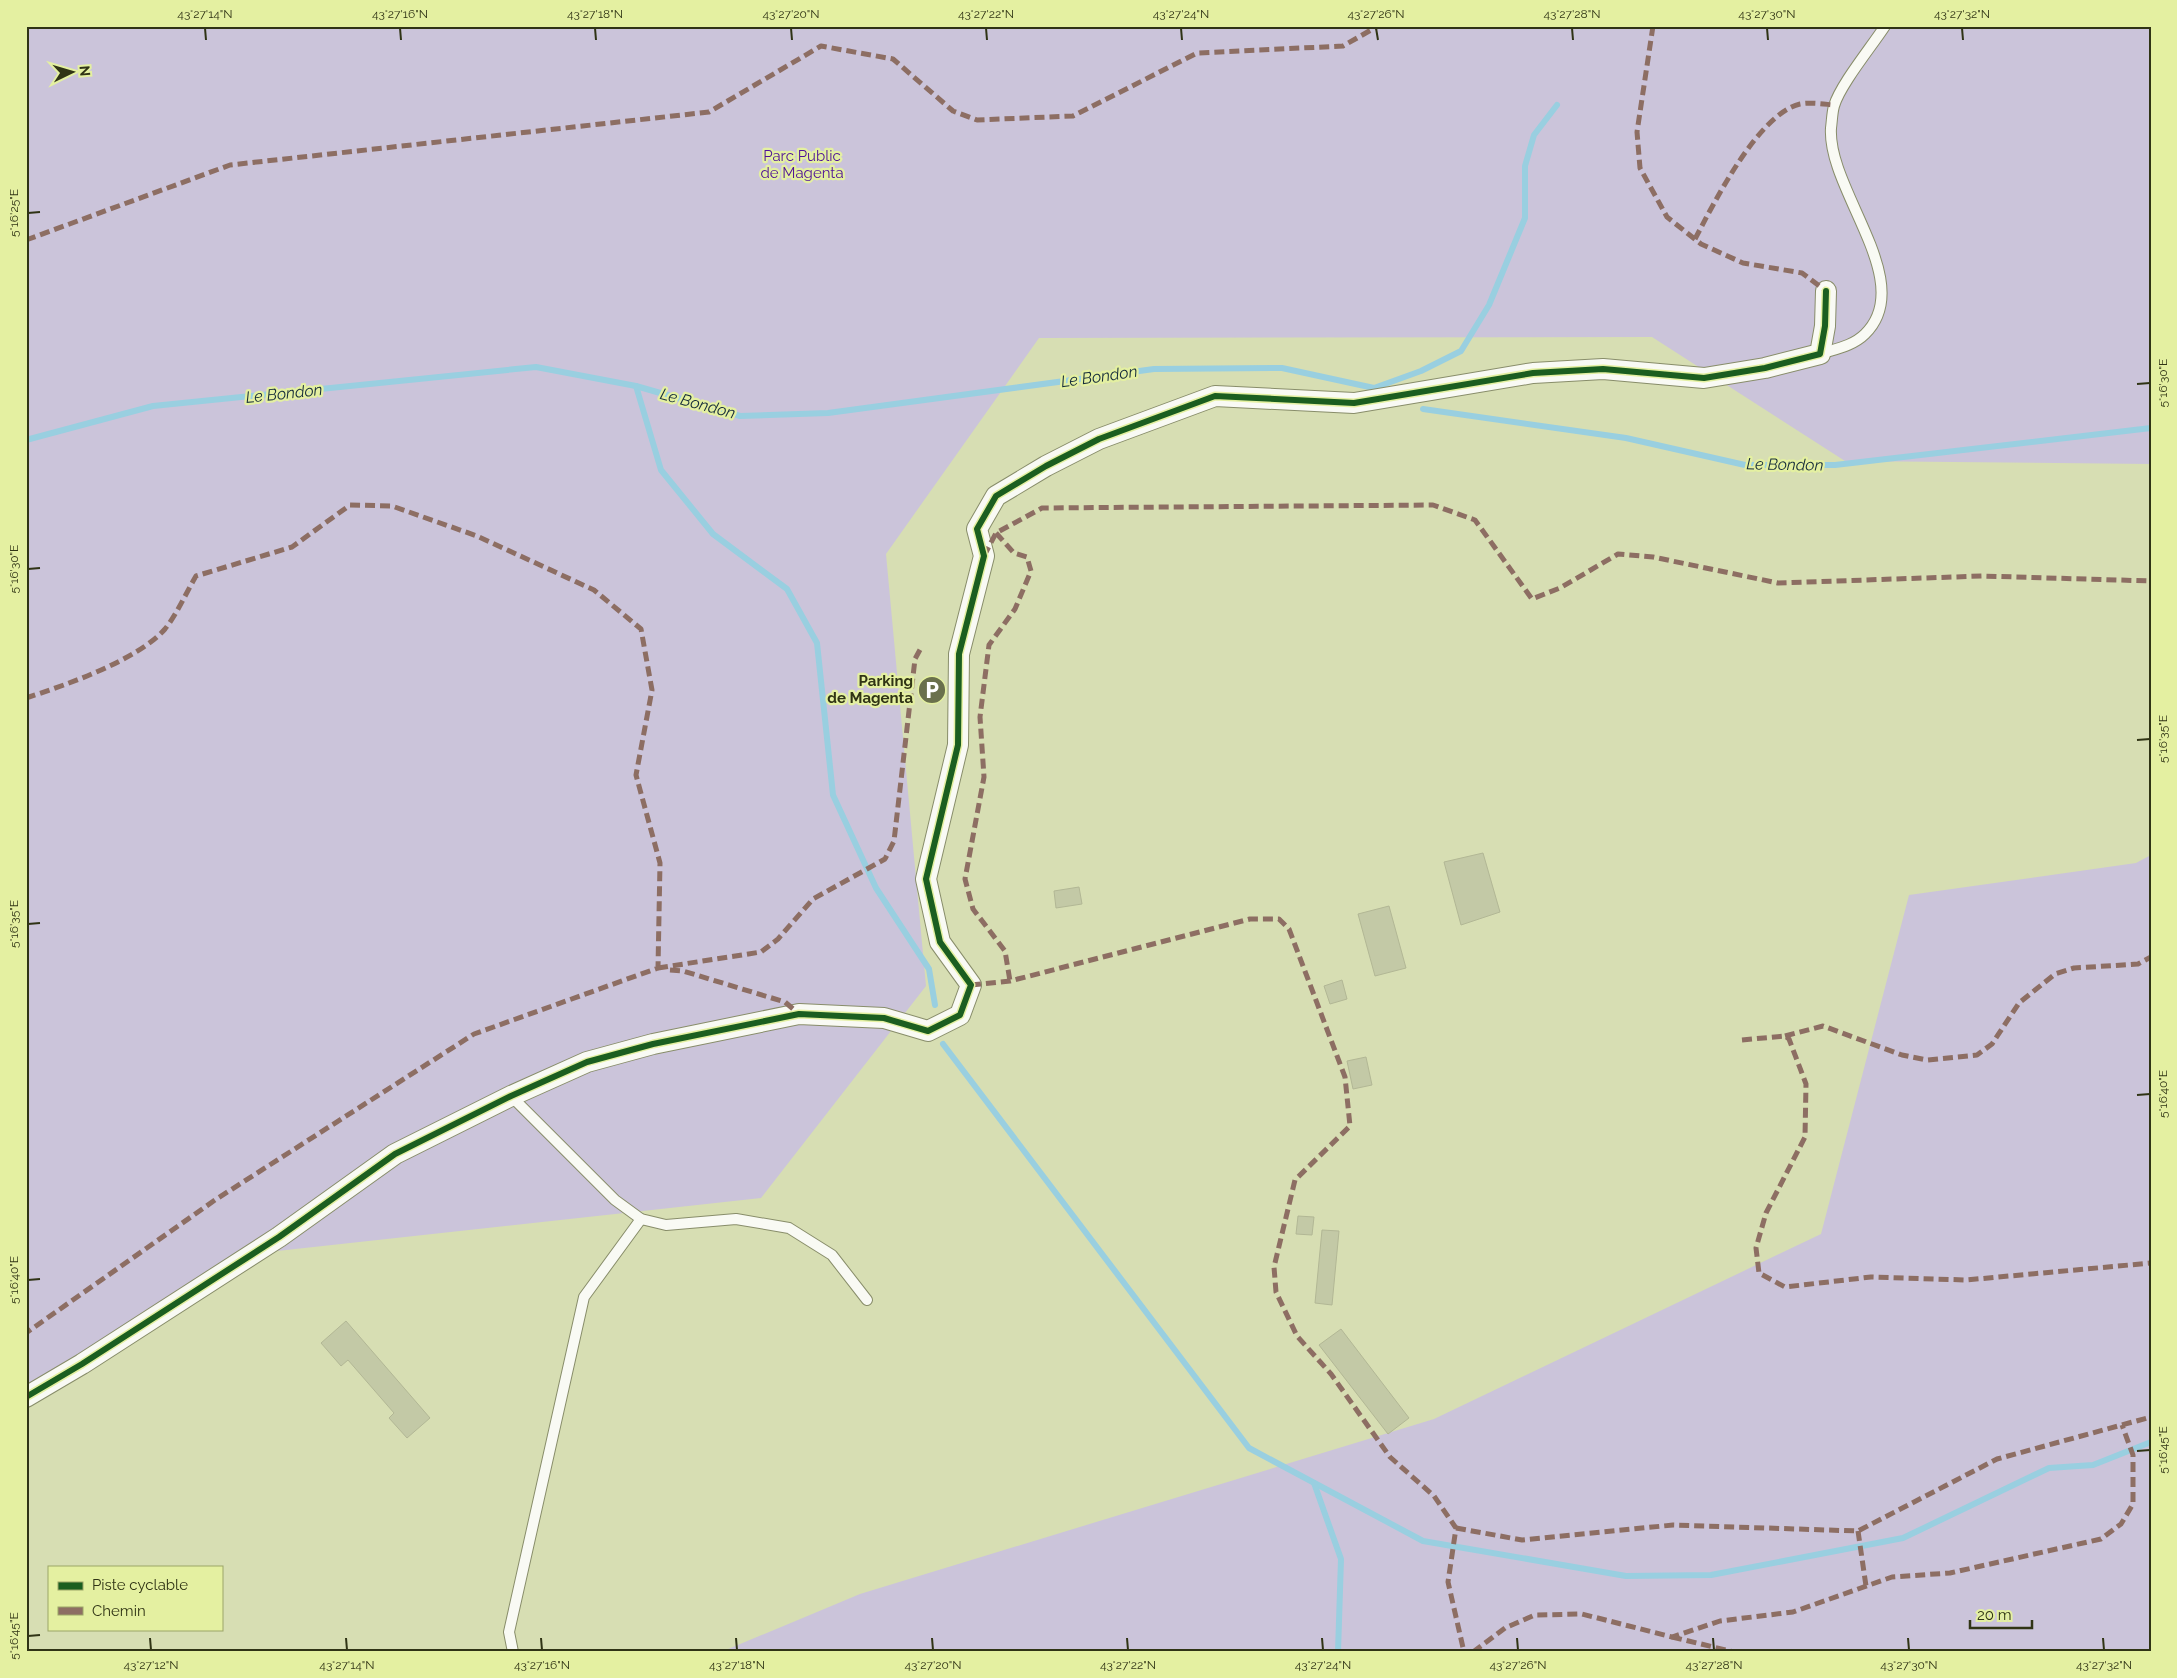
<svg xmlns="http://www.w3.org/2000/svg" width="2177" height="1678" font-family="Raleway,sans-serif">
	<rect width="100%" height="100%" fill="#d7deb3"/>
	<g fill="#cbc4da">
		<polygon points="26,26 2151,26 2151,464 1845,461 1652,337 1039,338 886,554 926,986 761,1198 268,1252 26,1408"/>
		<polygon points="2151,855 2151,1652 721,1652 860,1594 1434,1419 1821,1234 1909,895 2136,863"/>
	</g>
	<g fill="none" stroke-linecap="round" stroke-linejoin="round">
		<g stroke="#99cfe0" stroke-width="6">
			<polyline points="636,386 661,470 713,534 787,589 817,643 833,795 876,888 929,969 935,1005"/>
			<polyline points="1423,409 1626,438 1745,465 1835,465 2151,428"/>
			<polyline points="26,440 153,406 536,367 636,386 740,416 828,413 1154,369 1282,368 1374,388 1421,371 1461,351 1489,305 1525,218 1525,166 1534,135 1557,105"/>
			<polyline points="943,1044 1249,1448 1423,1541 1626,1576 1711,1575 1903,1538 2049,1468 2093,1465 2151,1442"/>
			<polyline points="1314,1483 1341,1559 1338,1652"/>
		</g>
	</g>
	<g fill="#c3c9a6" stroke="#b2b795">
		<polygon points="1483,853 1500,912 1461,925 1444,862"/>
		<polygon points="1079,887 1082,904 1056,908 1054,891"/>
		<polygon points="1389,906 1406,968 1375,976 1358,914"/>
		<polygon points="1342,980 1347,999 1330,1004 1324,986"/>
		<polygon points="1366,1057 1372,1085 1353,1089 1347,1061"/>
		<polygon points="1298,1216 1314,1217 1312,1235 1296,1234"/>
		<polygon points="1322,1230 1339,1231 1332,1305 1315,1303"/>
		<polygon points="346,1321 430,1418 407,1438 389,1418 394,1413 348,1360 341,1366 321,1343"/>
		<polygon points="1341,1329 1409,1418 1388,1434 1319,1345"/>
	</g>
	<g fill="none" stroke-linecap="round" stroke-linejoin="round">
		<defs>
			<g id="lane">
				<path d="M 1820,354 C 1835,349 1853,346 1865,334 C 1918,282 1827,190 1831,128 C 1832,121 1832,113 1834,106 C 1840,85 1872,46 1885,26"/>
				<polyline points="511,1096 615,1200 641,1219 666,1225 736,1219 789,1228 832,1255 867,1300"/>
				<polyline points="513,1652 509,1632 584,1297 641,1219"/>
			</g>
			<polyline id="street" points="26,1397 82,1364 279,1237 395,1154 511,1096 587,1062 653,1044 799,1014 884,1018 928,1031 960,1015 971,985 940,942 926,879 958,745 959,654 984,556 977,529 996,496 1046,466 1099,439 1215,396 1354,403 1533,373 1603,369 1704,378 1765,368 1820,354 1825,326 1826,291"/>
		</defs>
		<use href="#lane" stroke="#888d6a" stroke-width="12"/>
		<use href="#street" stroke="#888d6a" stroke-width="22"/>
		<use href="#lane" stroke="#f9faf4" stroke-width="10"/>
		<use href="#street" stroke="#f9faf4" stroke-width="20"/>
		<g stroke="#8d6e63" stroke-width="5" stroke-dasharray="10 5" stroke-linecap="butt">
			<polyline points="1653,26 1637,132 1640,168 1667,217 1701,244 1743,263 1802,273 1826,291"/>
			<path d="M 1695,239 C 1714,203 1758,114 1800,104 C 1811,102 1823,104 1834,105"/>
			<polyline points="26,240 230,165 709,112 821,46 893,59 953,111 977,120 1073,116 1197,53 1343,46 1378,26"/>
			<polyline points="996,533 1014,553 1027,557 1031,571 1015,609 989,645 980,717 984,777 965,879 973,909 1005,951 1010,981"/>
			<polyline points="984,556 996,533 1042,508 1433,505 1475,520 1532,599 1560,588 1618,554 1653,557 1778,583 1982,576 2151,581"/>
			<path d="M 26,698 C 66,685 138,660 165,629 C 177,614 186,593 196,576 L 292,547 L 350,505 L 392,506 L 477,536 L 594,590 L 641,629 L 652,690 L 636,775 L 660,863 L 658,968 L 474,1034 L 215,1200 L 26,1333"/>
			<polyline points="658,968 761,952 778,939 813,899 885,859 894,841 915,659 922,646"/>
			<polyline points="670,970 683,971 785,1002 799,1014"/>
			<polyline points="971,985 1010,981 1250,919 1279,919 1289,929 1345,1077 1350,1126 1295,1180 1274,1267 1276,1292 1297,1336 1331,1374 1390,1457 1434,1496 1456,1528 1448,1582 1464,1652"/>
			<polyline points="1785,1036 1823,1026 1902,1055 1927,1060 1977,1055 1992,1044 2019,1003 2055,974 2074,968 2138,964 2151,957"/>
			<polyline points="1742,1040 1785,1036 1789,1039 1806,1084 1805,1137 1766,1213 1756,1248 1759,1273 1785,1287 1871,1277 1966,1280 2151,1263"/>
			<polyline points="1456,1528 1522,1540 1673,1525 1858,1531 1997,1459 2151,1417"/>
			<polyline points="1858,1531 1866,1586"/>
			<polyline points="1672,1637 1734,1652"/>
			<polyline points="1473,1652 1505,1628 1535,1615 1582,1614 1672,1637 1720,1621 1793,1612 1892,1577 1950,1573 2101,1539 2121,1524 2133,1504 2133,1455 2122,1425"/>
		</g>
		<defs>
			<polyline id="cycleway" points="26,1397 82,1364 279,1237 395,1154 511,1096 587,1062 653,1044 799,1014 884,1018 928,1031 960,1015 971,985 940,942 926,879 958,745 959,654 984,556 977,529 996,496 1046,466 1099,439 1215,396 1354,403 1533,373 1603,369 1704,378 1765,368 1820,354 1825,326 1826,291"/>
		</defs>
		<use href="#cycleway" stroke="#e4f0a1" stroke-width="9"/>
		<use href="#cycleway" stroke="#1b5e20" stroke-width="6"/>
	</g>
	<path fill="none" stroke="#303415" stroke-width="2" d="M 205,28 L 206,40M 400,28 L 401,40M 595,28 L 596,40M 791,28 L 792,40M 986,28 L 987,40M 1181,28 L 1182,40M 1376,28 L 1378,40M 1572,28 L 1573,40M 1767,28 L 1768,40M 1962,28 L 1963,40M 28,213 L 40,212M 2137,384 L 2150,383M 28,569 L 40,568M 2137,740 L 2150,739M 28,924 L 40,923M 2137,1095 L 2150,1094M 28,1280 L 40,1279M 2137,1451 L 2150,1450M 28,1636 L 40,1635M 150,1638 L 151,1650M 346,1638 L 347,1650M 541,1638 L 542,1650M 736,1638 L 737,1650M 932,1638 L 933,1650M 1127,1638 L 1128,1650M 1322,1638 L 1323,1650M 1517,1638 L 1518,1650M 1713,1638 L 1714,1650M 1908,1638 L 1909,1650M 2103,1638 L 2104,1650"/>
	<defs>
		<symbol id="parking-disc" viewBox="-11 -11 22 22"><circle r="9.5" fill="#6a704c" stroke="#e4f0a1"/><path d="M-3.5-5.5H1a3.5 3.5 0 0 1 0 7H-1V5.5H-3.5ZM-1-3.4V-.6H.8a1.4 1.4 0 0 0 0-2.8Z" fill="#fff"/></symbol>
	</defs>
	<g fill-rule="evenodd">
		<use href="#parking-disc" x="916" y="674" width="32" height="32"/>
	</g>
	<g text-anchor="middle" stroke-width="4.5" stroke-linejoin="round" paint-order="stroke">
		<g font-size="15" fill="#4e1198" stroke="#e4f0a1">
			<text x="802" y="161">Parc Public<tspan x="802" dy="17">de Magenta</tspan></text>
		</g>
		<g font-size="15" font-weight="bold" fill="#303415" stroke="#e4f0a1" text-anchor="end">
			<text x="913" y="686">Parking<tspan x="913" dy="17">de Magenta</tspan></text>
		</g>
		<g font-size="16" font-style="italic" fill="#152c3a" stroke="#e4f0a1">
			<text transform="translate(1099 376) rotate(-8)" y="6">Le Bondon</text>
			<text transform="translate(284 393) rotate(-6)" y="6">Le Bondon</text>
			<text transform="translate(698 403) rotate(15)" y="6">Le Bondon</text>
			<text transform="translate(1785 464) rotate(1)" y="6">Le Bondon</text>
		</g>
	</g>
	<rect width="2177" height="1678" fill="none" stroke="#e4f0a1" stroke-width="55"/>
	<rect x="48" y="1566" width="175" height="65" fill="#e4f0a1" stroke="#9ca569"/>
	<rect x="58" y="1582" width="25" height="8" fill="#1b5e20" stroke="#9ca569"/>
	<text x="92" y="1590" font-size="15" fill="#303415">Piste cyclable</text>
	<rect x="58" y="1607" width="25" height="8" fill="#8d6e63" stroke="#9ca569"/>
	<text x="92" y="1616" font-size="15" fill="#303415">Chemin</text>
	<g transform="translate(72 72) rotate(85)" stroke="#e4f0a1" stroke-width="4" paint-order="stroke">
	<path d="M0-4L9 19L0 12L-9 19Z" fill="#303415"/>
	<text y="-8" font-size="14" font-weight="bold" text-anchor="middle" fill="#303415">N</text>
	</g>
	<path d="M1970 1620v8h62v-8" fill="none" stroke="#303415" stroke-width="2.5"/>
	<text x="1977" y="1620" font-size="15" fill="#303415" stroke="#e4f0a1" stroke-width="4" paint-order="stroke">20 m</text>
	<rect x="28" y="28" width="2122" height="1622" fill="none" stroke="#303415" stroke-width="2"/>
	<g font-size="12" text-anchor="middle" fill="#303415">
		<text x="205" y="18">43°27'14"N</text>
		<text x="400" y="18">43°27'16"N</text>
		<text x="595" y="18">43°27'18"N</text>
		<text x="791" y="18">43°27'20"N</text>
		<text x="986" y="18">43°27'22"N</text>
		<text x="1181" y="18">43°27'24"N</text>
		<text x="1376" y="18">43°27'26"N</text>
		<text x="1572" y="18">43°27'28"N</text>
		<text x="1767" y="18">43°27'30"N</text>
		<text x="1962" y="18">43°27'32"N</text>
		<text transform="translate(14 213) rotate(-90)" y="4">5°16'25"E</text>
		<text transform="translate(2163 383) rotate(-90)" y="4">5°16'30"E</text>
		<text transform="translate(14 569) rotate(-90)" y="4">5°16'30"E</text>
		<text transform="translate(2163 739) rotate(-90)" y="4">5°16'35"E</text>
		<text transform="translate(14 924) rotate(-90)" y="4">5°16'35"E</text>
		<text transform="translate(2163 1094) rotate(-90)" y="4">5°16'40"E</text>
		<text transform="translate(14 1280) rotate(-90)" y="4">5°16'40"E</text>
		<text transform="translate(2163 1450) rotate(-90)" y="4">5°16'45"E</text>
		<text transform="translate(14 1636) rotate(-90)" y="4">5°16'45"E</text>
		<text x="151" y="1669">43°27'12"N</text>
		<text x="347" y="1669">43°27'14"N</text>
		<text x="542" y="1669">43°27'16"N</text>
		<text x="737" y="1669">43°27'18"N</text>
		<text x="933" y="1669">43°27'20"N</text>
		<text x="1128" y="1669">43°27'22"N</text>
		<text x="1323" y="1669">43°27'24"N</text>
		<text x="1518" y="1669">43°27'26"N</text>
		<text x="1714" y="1669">43°27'28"N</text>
		<text x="1909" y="1669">43°27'30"N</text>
		<text x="2104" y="1669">43°27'32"N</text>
	</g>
</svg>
